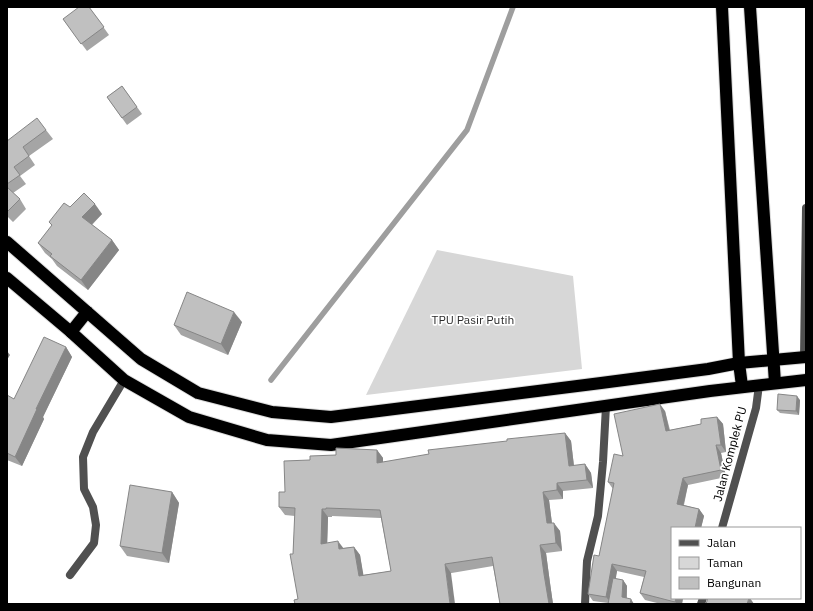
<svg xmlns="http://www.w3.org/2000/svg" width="813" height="611" font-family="'IBM Plex Sans',sans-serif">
	<rect width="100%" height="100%" fill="#fff"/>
	<polygon fill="#d7d7d7" points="437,250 573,276 582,369 366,395"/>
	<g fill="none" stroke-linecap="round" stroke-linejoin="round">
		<polyline stroke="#9e9e9e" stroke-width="5.5" points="271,380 467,130 513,7"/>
		<defs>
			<g id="highway">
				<polyline points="722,7 739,363 742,386"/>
				<polyline points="750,7 775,383"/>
				<polyline points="7,242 141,359 198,393 272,412 331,417 601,383 708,369 739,363 806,357"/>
				<polyline points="7,278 71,332 124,380 189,417 267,440 331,445 710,391 806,380"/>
				<polyline points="71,332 87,312"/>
			</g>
		</defs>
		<use href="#highway" stroke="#dbdbdb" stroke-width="14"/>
		<polyline stroke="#505050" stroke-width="8" points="70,575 94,543 96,525 93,507 84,489 83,457 93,432 124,380"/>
		<g stroke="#505050" stroke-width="8">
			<polyline points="804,358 806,208"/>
			<polyline points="722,528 756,408 759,385"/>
			<polyline points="585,604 587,561 598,516 603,462 606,406"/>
			<polyline points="701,604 703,598"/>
		</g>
		<use href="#highway" stroke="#000" stroke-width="12"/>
	</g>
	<g fill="#a5a5a5" fill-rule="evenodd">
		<polygon points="89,7 109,35 87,51 63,19"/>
		<polygon points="122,86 142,114 127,125 107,97"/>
		<polygon points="46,130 53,139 29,156 35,165 20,176 26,184 13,193 20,199 26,209 13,222 7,216 7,141"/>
		<polygon points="70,207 102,214 92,225 112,240 119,250 88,290 57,266 52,259 45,253 38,243 52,226 49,222"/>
		<polygon points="242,322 228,355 181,335 174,325"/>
		<polygon points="66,347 72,357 43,417 44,419 22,466 7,460 7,396 14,399"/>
		<polygon points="800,400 799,415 780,413 777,410"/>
		<polygon points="665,411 670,430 701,424 717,417 723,424 726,452 721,453 726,477 688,485 684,505 699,509 704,516 701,528 672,528 672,598 683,598 682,604 661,604 645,600 640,593 644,577 617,571 615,579 623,580 627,586 627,598 608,603 593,601 588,594 599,556 613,489 608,482 623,456"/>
		<path d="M 565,433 L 571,441 L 574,466 L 585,464 L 591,473 L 593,488 L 563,491 L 563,499 L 549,500 L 552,523 L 560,531 L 562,551 L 546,553 L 550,583 L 553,604 L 500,604 L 493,566 L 298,599 L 293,554 L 295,516 L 285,515 L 279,507 L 285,492 L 310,460 L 336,455 L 377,450 L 383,458 L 383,462 ZM 332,516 L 381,518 L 391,571 L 363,575 L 360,555 L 354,547 L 343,548 L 327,543 L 328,517 L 332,517 Z"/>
		<polygon points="172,492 179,503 169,563 127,556 120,546"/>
	</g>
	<g fill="#868686">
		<polygon points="95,204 102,214 89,227 82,217"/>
		<polygon points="112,240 119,250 88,290 81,280"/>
		<polygon points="234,312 242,322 228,355 221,344"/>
		<polygon points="66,347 72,357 43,417 44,419 22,466 15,457 36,409"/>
		<polygon points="7,351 10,355 7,360"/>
		<polygon points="797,396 800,400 799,415 796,411"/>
		<polygon points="660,404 665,411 671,438 666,431"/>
		<polygon points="717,417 723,424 726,452 721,445"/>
		<polygon points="565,433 571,441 575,475 569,466"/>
		<polygon points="716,445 721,453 726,477 721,470"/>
		<polygon points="377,450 383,458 383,472 377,463"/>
		<polygon points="585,464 591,473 593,488 587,480"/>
		<polygon points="683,478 688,485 682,511 677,504"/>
		<polygon points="557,483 563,491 563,499 557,490"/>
		<polygon points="172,492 179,503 169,563 162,553"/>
		<polygon points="543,492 549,500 553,532 547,523"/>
		<polygon points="322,509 328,517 327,552 321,544"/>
		<polygon points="699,509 704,516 701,528 695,528"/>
		<polygon points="554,523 560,531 562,551 556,543"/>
		<polygon points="338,541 344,549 339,549"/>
		<polygon points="540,545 546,553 550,583 553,604 549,604 544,574"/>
		<polygon points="354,547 360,555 365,584 359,576"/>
		<polygon points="445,564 451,573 455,604 450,604"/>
		<polygon points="612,564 617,571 612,604 606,597"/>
		<polygon points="623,580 627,586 626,604 622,597"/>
		<polygon points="676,598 683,598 682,604 677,604 675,602"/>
		<polygon points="749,598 750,598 754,604 747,604"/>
		<polygon points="631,599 634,604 630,604"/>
	</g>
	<g fill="#c0c0c0" stroke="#868686" fill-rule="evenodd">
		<polygon points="79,7 89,7 104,27 81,44 63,19"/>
		<polygon points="122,86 137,107 122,118 107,97"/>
		<polygon points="37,118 46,130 23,147 29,156 14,167 20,175 7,184 7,141"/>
		<polygon points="7,187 20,199 7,212"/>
		<polygon points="84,193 95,204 82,217 112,240 81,280 50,256 52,254 38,243 52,225 49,222 64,203 70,207"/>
		<polygon points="187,292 234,312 221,344 174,325"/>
		<polygon points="44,337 66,347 36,409 37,409 15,457 7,453 7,395 14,399"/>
		<polygon points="778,394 797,396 796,411 777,410"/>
		<polygon points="660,404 666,431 701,424 701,419 717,417 721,445 716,445 721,470 683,478 677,504 699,509 695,528 672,528 672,598 676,598 675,602 640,593 646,571 612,564 606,597 588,594 594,555 599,556 614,483 608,482 614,454 623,456 614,414"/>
		<path d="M 565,433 L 569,466 L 585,464 L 587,480 L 557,483 L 557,490 L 543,492 L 547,523 L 554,523 L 556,543 L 540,545 L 544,574 L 549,604 L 500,604 L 492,557 L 445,564 L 450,604 L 295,604 L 294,600 L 298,599 L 290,554 L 293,554 L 295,508 L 279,507 L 279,492 L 285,492 L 284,461 L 310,460 L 310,456 L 336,455 L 336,448 L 377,450 L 377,463 L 429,454 L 428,450 L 507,441 L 507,439 ZM 326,508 L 380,510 L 391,571 L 359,576 L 354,547 L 339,549 L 338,541 L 321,544 L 322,509 L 326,509 Z"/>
		<polygon points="130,485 172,492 162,553 120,546"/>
		<polygon points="613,578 623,580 622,597 631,599 630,604 608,604"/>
		<polygon points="708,598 749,598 747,604 706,604"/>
	</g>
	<g text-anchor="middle" stroke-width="3.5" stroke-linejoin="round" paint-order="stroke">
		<g font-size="12" fill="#2e2e2e" stroke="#fff">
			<text x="473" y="324">TPU Pasir Putih</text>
		</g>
		<g font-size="12" fill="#000" stroke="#fff">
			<text transform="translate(730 454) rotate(-75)" y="4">Jalan Komplek PU</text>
		</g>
	</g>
	<rect width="813" height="611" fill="none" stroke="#000000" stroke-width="16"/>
	<rect x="671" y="527" width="130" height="72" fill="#ffffff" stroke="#999999"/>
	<rect x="679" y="540" width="20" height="6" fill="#505050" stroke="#999999"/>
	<text x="707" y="547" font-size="12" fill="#000000">Jalan</text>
	<rect x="679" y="557" width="20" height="12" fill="#d7d7d7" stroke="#999999"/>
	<text x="707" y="567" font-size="12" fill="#000000">Taman</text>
	<rect x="679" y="577" width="20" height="12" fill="#c0c0c0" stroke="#999999"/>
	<text x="707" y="587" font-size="12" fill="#000000">Bangunan</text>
</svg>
